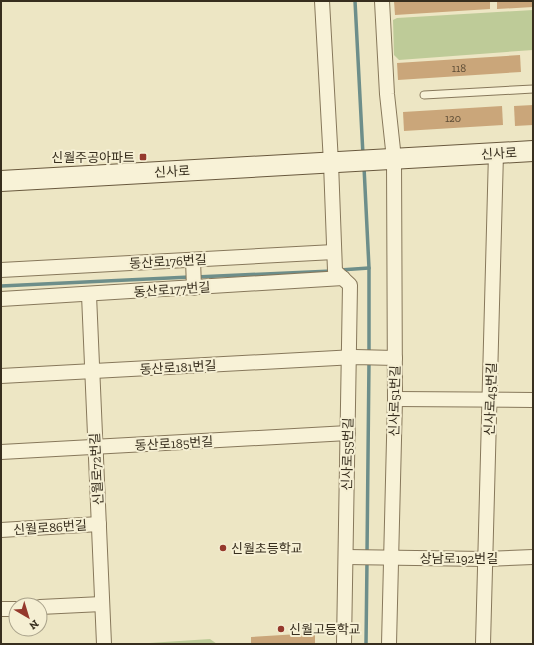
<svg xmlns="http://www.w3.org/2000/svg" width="534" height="645" font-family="'Zilla Slab','Noto Sans KR',serif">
	<rect width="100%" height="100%" fill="#ede6c4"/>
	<g fill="#becb98">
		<polygon points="533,10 533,50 399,60 394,55 393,20 397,18"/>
		<polygon points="210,639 217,644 134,644"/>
	</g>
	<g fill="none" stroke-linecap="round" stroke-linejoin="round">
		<g stroke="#6d8e8a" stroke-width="3.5">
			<polyline points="355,1 363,155"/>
			<polyline points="364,167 369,268 369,355"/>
			<polyline points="340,270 369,268"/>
			<polyline points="196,277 332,271"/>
			<polyline points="1,286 190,277"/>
			<polyline points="367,555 369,361"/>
			<polyline points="366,644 367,561"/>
		</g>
	</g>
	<g fill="#caa67a">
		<polygon points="394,1 490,1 490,9 395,15"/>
		<polygon points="497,1 533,1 533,7 497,9"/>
		<polygon points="520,55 521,72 398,80 397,63"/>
		<polygon points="533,105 533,125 515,126 514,106"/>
		<polygon points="502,106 503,125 404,131 403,112"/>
		<polygon points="315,633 315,644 251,644 251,637"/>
	</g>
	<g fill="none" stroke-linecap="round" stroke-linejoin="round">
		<defs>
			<polyline id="lane" points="424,95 533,89"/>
			<g id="street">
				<polyline points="322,1 331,163 335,271 350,285 344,644"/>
				<polyline points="382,1 387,94 394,159 395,399 389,644"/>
				<polyline points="193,260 194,288"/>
				<polyline points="1,270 334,252"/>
				<polyline points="89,295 104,644"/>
				<polyline points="1,299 343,278"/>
				<polyline points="1,376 355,357 395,358"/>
				<polyline points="395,399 533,400"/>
				<polyline points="1,452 348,433"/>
				<polyline points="1,530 99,524"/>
				<polyline points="346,557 485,559 533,557"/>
				<polyline points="40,607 102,604"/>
				<polyline points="1,609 16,609"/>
				<polyline points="483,644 496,153"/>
			</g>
			<polyline id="secondary" points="1,181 533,151"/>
		</defs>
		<use href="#lane" stroke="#87785b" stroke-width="9"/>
		<use href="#street" stroke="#87785b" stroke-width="16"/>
		<use href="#secondary" stroke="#69593e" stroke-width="22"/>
		<use href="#lane" stroke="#f8f2d7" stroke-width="7"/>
		<use href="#street" stroke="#f8f2d7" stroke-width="14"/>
		<use href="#secondary" stroke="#f8f2d7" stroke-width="20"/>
	</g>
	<g fill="#95392c" stroke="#f5efd3" stroke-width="1.5">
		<rect x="139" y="153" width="8" height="8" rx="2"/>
		<circle cx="223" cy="548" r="4"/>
		<circle cx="281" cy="629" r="4"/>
	</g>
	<g text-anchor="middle" stroke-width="4" stroke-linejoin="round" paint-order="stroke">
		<g font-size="11" fill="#5c4c35">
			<text x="459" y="72">118</text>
			<text x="453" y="122">120</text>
		</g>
		<g font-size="13" fill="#372e1e" stroke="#f5efd3">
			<text transform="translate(499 153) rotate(-3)" y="5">신사로</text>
			<text transform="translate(172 171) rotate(-3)" y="5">신사로</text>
			<text transform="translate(168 261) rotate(-3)" y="5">동산로176번길</text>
			<text transform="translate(172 289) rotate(-4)" y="5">동산로177번길</text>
			<text transform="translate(178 367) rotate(-3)" y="5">동산로181번길</text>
			<text transform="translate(490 399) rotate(-88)" y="5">신사로45번길</text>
			<text transform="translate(394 401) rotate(-89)" y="5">신사로51번길</text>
			<text transform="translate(174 443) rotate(-3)" y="5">동산로185번길</text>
			<text transform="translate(347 454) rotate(-89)" y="5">신사로55번길</text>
			<text transform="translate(96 469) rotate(-93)" y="5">신월로72번길</text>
			<text transform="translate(50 527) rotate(-4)" y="5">신월로86번길</text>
			<text x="459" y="563">상남로192번길</text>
		</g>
		<g font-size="13" fill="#372e1e" stroke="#f5efd3" text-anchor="start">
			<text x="135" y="162" text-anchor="end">신월주공아파트</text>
			<text x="231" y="553">신월초등학교</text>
			<text x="289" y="634">신월고등학교</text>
		</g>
	</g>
	<rect width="534" height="645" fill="none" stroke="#372e1e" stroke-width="4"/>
	<g transform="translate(28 617) rotate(142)"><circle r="19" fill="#f5efd3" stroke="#a9a28b"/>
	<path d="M0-3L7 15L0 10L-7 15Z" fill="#95392c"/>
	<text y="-6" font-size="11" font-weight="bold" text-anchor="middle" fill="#372e1e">N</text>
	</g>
</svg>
